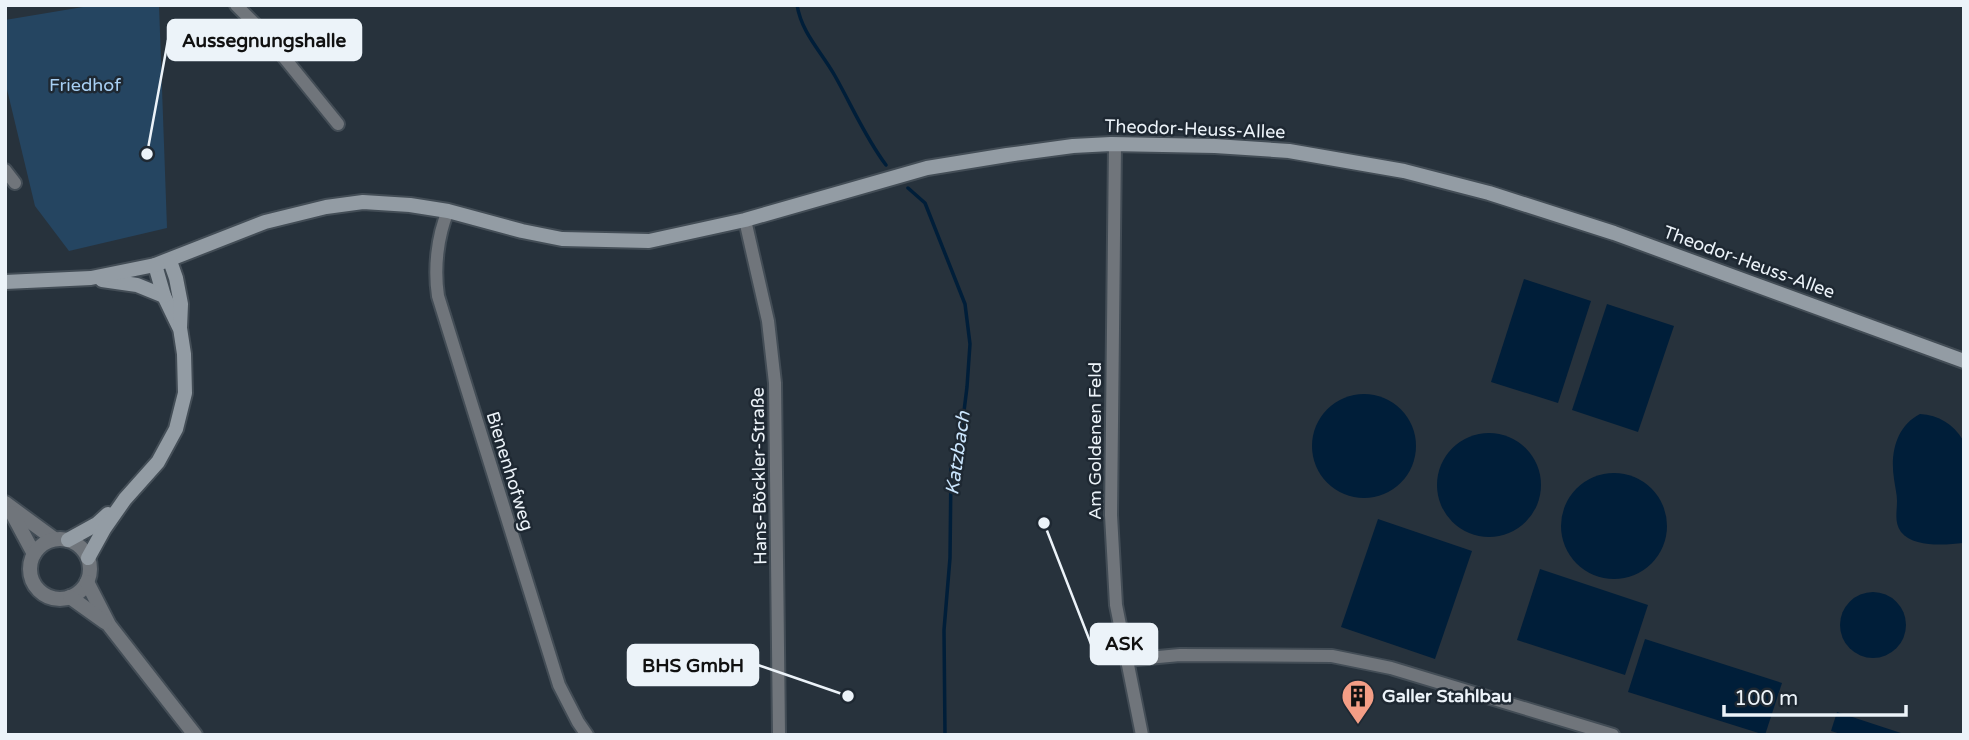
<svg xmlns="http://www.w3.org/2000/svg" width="1969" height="740" font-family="'Varela Round',sans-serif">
	<rect width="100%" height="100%" fill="#27323c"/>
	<polygon fill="#254561" points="95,5 159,5 167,228 69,251 35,206 5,81 5,20"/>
	<g fill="#001e39">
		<polygon points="1524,279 1591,301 1558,403 1491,382"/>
		<polygon points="1607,304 1674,326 1638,432 1572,410"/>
		<circle cx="1364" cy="446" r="52"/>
		<path d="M 1920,414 C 1939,415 1953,424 1963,440 L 1963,543 C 1946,545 1914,548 1901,532 C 1894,522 1897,512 1897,501 C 1897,494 1895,487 1894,479 C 1890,454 1896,426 1920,414 Z"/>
		<circle cx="1489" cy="485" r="52"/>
		<circle cx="1614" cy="526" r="53"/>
		<polygon points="1378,519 1472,551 1435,659 1341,627"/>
		<polygon points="1540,569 1648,605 1625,675 1517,640"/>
		<circle cx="1873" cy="625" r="33"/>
		<polygon points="1645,639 1782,683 1765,735 1628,692"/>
		<polygon points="1837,712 1901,733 1900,735 1844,735 1831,731"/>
	</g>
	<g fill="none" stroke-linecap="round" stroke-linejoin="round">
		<g stroke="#001e39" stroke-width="3.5">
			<path d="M 797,5 C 802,34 821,51 835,76 C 852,106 865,137 886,165"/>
			<polyline points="908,188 925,203 965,304 970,344 967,387 961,435 951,468 950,558 944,630 945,735"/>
		</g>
		<defs>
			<g id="minor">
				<polyline points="236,5 265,34 338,124"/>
				<polyline points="1115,144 1111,515 1116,605 1142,735"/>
				<polyline points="5,170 15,183"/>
				<path d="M 448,211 C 437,237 434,269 438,296 L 559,685 L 578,722 L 587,735"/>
				<polyline points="745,220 768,321 775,383 779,735"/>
				<polyline points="1126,660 1180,655 1332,656 1391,668 1613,735"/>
			</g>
			<g id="tertiary">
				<polyline points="5,503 54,539"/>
				<polyline points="12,513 34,554"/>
				<circle cx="60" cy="569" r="30"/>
				<polyline points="87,582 109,625 195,735"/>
				<polyline points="70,597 105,622"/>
			</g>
			<g id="secondary">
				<polyline points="155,265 164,296 179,327"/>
				<polyline points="102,280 137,285 164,296"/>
				<polyline points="5,282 91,278 155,265 265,222 326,207 363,202 410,205 448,211 522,231 562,239 649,241 745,220 927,168 1007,155 1073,146 1111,144 1215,146 1289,151 1404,171 1489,193 1614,233 1964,361"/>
				<polyline points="68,540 97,524 108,514"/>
				<polyline points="88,558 104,529 125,499 158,462 176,429 185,393 184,354 180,328 181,304 176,278 170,261"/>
			</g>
		</defs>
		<use href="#minor" stroke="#434d56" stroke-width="16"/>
		<use href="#tertiary" stroke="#434d56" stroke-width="18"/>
		<use href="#secondary" stroke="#434d56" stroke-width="18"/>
		<use href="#minor" stroke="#70757b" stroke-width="12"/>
		<use href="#tertiary" stroke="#70757b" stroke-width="14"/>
		<use href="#secondary" stroke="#939ca4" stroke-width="14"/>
	</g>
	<defs>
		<symbol id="building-pin" viewBox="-11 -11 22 30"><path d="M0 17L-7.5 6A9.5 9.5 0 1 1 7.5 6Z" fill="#f49e86" stroke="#1e2832"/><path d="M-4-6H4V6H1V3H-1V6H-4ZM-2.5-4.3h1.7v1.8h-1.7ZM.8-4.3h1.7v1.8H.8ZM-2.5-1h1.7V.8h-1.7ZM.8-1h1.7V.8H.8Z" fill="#111"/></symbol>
	</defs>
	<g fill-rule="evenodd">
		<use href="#building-pin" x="1339" y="677" width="38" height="52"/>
	</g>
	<g text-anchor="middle" stroke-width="5" stroke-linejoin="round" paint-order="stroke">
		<g font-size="18" fill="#a8cff3" stroke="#1e2832">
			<text x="85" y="91">Friedhof</text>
		</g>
		<g font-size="18" fill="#ecf3f9" stroke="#1e2832">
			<text transform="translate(1195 129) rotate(2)" y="6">Theodor-Heuss-Allee</text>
			<text transform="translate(1749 262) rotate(20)" y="6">Theodor-Heuss-Allee</text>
			<text transform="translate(1095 441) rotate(-90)" y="6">Am Goldenen Feld</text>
			<text transform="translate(510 471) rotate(73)" y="6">Bienenhofweg</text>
			<text transform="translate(759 476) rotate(-91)" y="6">Hans-Böckler-Straße</text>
		</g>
		<g font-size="18" font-weight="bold" fill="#ecf3f9" stroke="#1e2832" text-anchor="start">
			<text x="1382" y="702">Galler Stahlbau</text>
		</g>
		<g font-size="19" font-style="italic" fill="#cae5fd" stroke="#1e2832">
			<text transform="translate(957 453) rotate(-82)" y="7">Katzbach</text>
		</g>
	</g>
	<path fill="none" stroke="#ecf3f9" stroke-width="2.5" d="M147 154L168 40M1044 523L1091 644M848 696L758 665"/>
	<g fill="#ecf3f9" stroke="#1e2832" stroke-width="2.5">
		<circle cx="147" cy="154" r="7"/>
		<circle cx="1044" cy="523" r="7"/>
		<circle cx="848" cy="696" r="7"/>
	</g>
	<g fill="#ecf3f9" stroke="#ecf3f9" stroke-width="2.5">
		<rect x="168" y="20" width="193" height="40" rx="7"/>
		<rect x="1091" y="624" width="66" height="40" rx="7"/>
		<rect x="628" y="645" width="130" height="40" rx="7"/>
	</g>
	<g font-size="19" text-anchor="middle" font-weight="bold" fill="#111">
		<text x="264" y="47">Aussegnungshalle</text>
		<text x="1124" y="650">ASK</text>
		<text x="693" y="672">BHS GmbH</text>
	</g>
	<rect width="1969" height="740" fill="none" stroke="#ecf3f9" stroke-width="14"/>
	<path d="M1724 705v10h182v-10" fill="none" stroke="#ecf3f9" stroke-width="3.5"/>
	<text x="1734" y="705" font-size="21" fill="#ecf3f9" stroke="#1e2832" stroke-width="5" paint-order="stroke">100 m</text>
</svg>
